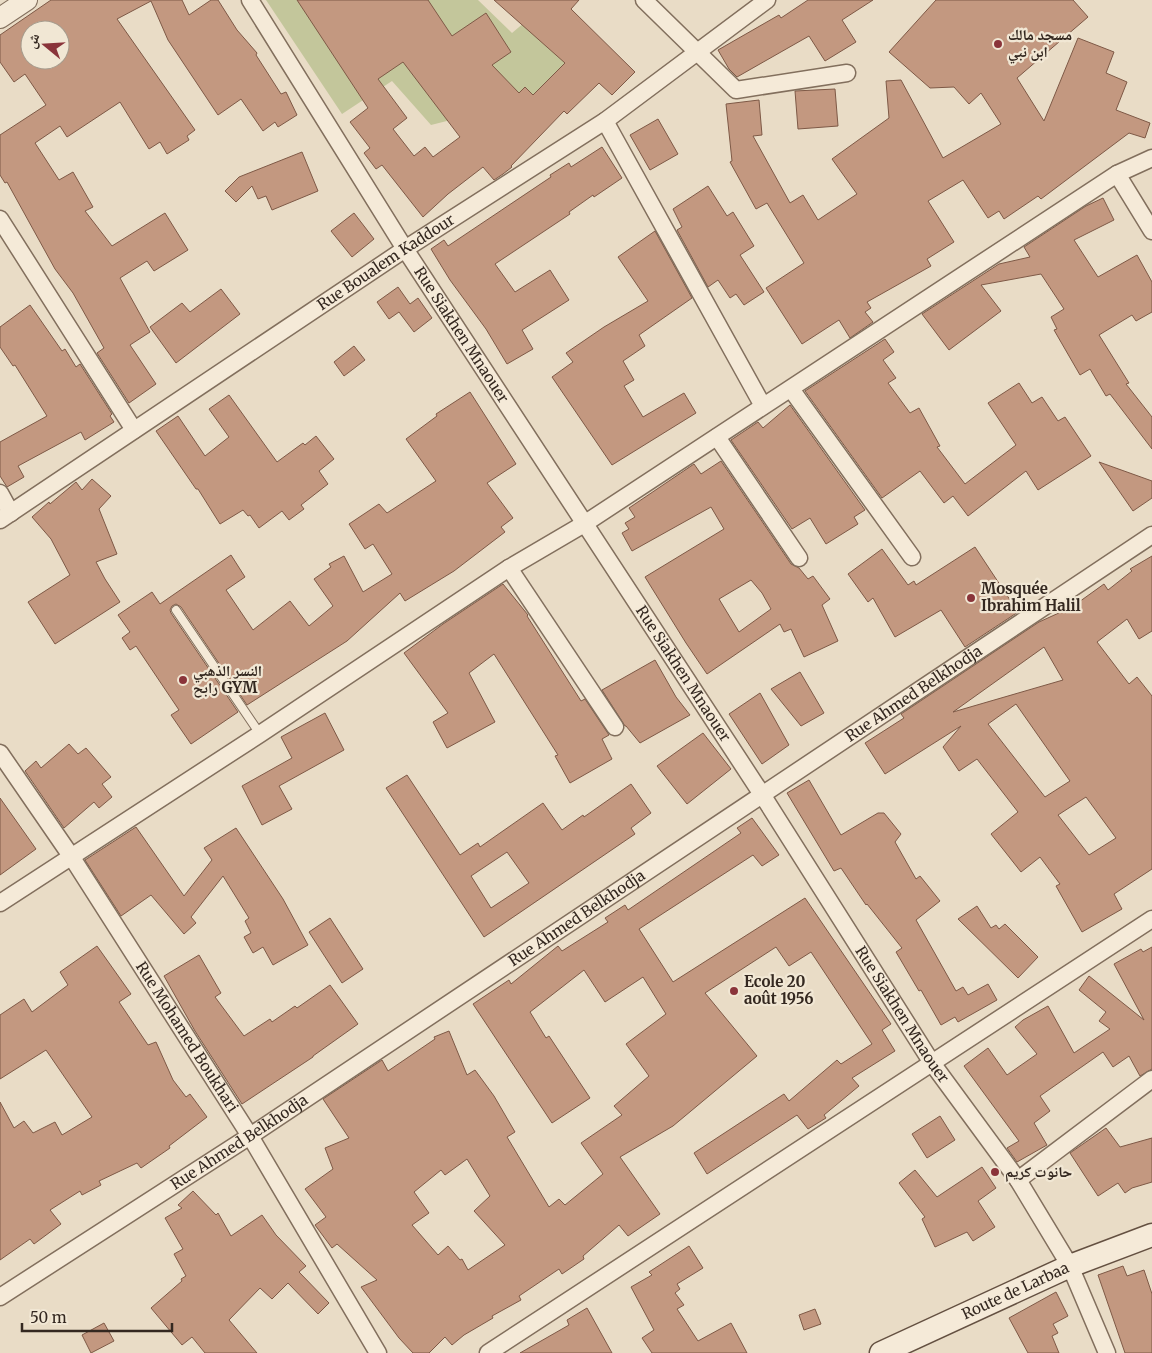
<svg xmlns="http://www.w3.org/2000/svg" width="1152" height="1353" font-family="Merriweather,'Noto Naskh Arabic',serif">
	<rect width="100%" height="100%" fill="#e9dcc6"/>
	<polygon fill="#c3c69b" points="266,0 478,0 512,33 531,17 572,62 526,101 431,125 392,81 342,114"/>
	<g fill="#c39880" stroke="#7e5946" fill-rule="evenodd">
		<path d="M 51,0 L 182,0 L 189,15 L 211,0 L 218,0 L 237,30 L 257,53 L 256,55 L 281,94 L 286,92 L 297,115 L 278,127 L 275,122 L 263,131 L 241,99 L 218,115 L 168,40 L 151,1 L 117,19 L 195,130 L 187,136 L 189,140 L 167,154 L 160,142 L 149,149 L 120,102 L 67,137 L 60,126 L 35,143 L 59,180 L 73,172 L 93,207 L 85,211 L 112,246 L 165,213 L 188,250 L 154,271 L 147,261 L 120,278 L 150,332 L 130,345 L 156,384 L 129,403 L 97,353 L 104,348 L 73,293 L 55,269 L 7,182 L 5,183 L 0,175 L 0,135 L 46,105 L 25,74 L 14,82 L 0,62 L 0,35 ZM 30,30 L 60,30 L 60,60 L 30,60 Z"/>
		<path d="M 297,0 L 428,0 L 452,36 L 486,13 L 511,52 L 492,65 L 519,93 L 525,87 L 533,95 L 565,63 L 494,0 L 579,0 L 571,9 L 635,72 L 612,95 L 599,83 L 567,114 L 564,111 L 511,166 L 512,167 L 503,174 L 494,180 L 483,167 L 448,194 L 423,217 L 382,165 L 376,169 L 364,153 L 370,148 L 350,122 L 368,108 ZM 403,62 L 460,137 L 433,157 L 425,147 L 414,156 L 393,129 L 407,118 L 378,79 Z"/>
		<polygon points="808,0 873,0 842,20 856,42 825,61 809,36 737,77 729,69 718,50 779,15 781,18"/>
		<polygon points="936,0 1073,0 1088,17 1017,78 1044,121 1078,38 1114,52 1106,73 1127,82 1116,110 1150,123 1145,138 1129,133 1041,199 1038,196 1004,219 999,211 988,218 963,180 928,201 954,242 927,259 931,266 867,302 871,308 865,312 873,322 850,338 839,320 802,344 766,288 804,263 767,203 756,209 730,162 732,161 726,104 759,100 762,135 753,136 790,203 803,195 818,220 857,194 832,159 889,118 886,81 901,80 943,158 1001,124 981,93 969,104 954,87 930,88 889,52"/>
		<polygon points="835,89 838,126 798,129 795,91"/>
		<polygon points="658,119 678,154 650,170 630,135"/>
		<polygon points="602,147 622,178 594,197 593,195 569,212 570,214 495,264 515,292 550,270 569,300 522,330 533,349 507,364 486,329 450,280 431,249 444,240 448,246 551,177 550,175 569,163 571,167"/>
		<polygon points="302,152 318,191 272,210 266,196 258,199 252,186 236,202 225,191 239,177"/>
		<polygon points="708,186 727,216 733,212 754,246 740,255 764,292 744,305 736,294 730,298 718,280 708,287 677,230 682,227 673,209"/>
		<polygon points="1103,198 1114,220 1074,240 1098,277 1137,255 1152,282 1152,312 1136,321 1132,315 1099,335 1129,383 1126,384 1152,417 1152,449 1110,394 1106,396 1090,369 1080,375 1054,330 1057,329 1051,317 1064,309 1041,274 981,285 1001,311 949,350 922,314 999,264 1030,257 1024,247 1086,206"/>
		<polygon points="354,213 374,239 352,257 331,231"/>
		<polygon points="655,231 692,298 639,335 645,346 623,361 634,380 624,386 643,417 684,393 696,413 612,465 552,377 573,362 566,353 604,327 648,301 618,257"/>
		<polygon points="398,287 410,304 418,298 432,318 414,332 399,312 389,319 377,302"/>
		<polygon points="221,289 240,314 176,363 150,327 182,303 190,312"/>
		<polygon points="30,305 62,351 65,349 76,367 80,364 112,414 110,416 114,422 85,440 81,432 18,466 24,477 7,487 0,476 0,442 47,416 15,365 13,366 0,347 0,327"/>
		<polygon points="885,339 894,352 883,360 896,378 888,383 910,413 919,408 940,446 937,447 965,484 1016,445 988,403 1019,383 1032,403 1042,397 1058,421 1065,417 1091,456 1038,490 1026,471 968,516 953,496 944,503 920,471 882,498 805,391"/>
		<polygon points="354,346 365,360 344,376 334,362"/>
		<polygon points="470,392 516,464 487,483 513,518 501,527 505,532 454,571 405,601 400,593 347,641 247,705 181,607 176,604 172,606 170,610 171,613 238,712 191,744 171,715 179,710 136,646 130,650 122,638 130,632 118,615 152,592 160,604 231,555 245,577 226,590 253,630 290,601 309,626 333,606 314,579 331,567 329,564 344,556 363,592 392,574 373,544 365,549 349,524 379,504 387,513 436,481 406,439 437,416 436,414"/>
		<polygon points="229,395 277,462 303,443 305,445 316,436 334,459 319,471 328,484 301,505 304,509 289,520 282,511 259,528 250,515 248,516 243,510 220,524 198,489 196,489 156,431 178,416 205,456 229,437 209,409"/>
		<polygon points="790,405 865,510 854,517 858,524 826,544 810,518 792,529 731,440 758,422 763,428"/>
		<path d="M 721,461 L 791,564 L 799,568 L 808,579 L 813,576 L 830,599 L 822,605 L 838,641 L 804,657 L 791,629 L 784,632 L 780,624 L 707,674 L 686,643 L 645,577 L 724,529 L 711,507 L 632,551 L 622,533 L 629,529 L 625,523 L 635,517 L 629,508 L 694,464 L 701,474 ZM 751,580 L 762,593 L 771,609 L 739,632 L 719,599 Z"/>
		<polygon points="1099,462 1152,481 1152,498 1133,511"/>
		<polygon points="92,479 111,496 99,509 117,554 96,562 105,579 120,602 55,644 28,602 70,575 51,539 32,517 49,502 50,504 76,482 82,490"/>
		<polygon points="975,547 1018,612 965,647 941,610 895,637 873,598 868,602 848,574 882,549 908,585 914,581 916,585"/>
		<path d="M 1152,556 L 1152,631 L 1139,639 L 1127,619 L 1097,642 L 1129,684 L 1137,677 L 1152,696 L 1152,869 L 1114,894 L 1122,909 L 1082,932 L 1056,886 L 1060,884 L 1040,857 L 1021,872 L 991,834 L 1018,812 L 977,759 L 959,771 L 943,747 L 961,726 L 885,774 L 865,743 L 904,718 L 901,714 L 1039,622 L 1072,607 L 1104,584 L 1108,590 L 1132,571 L 1130,569 ZM 1044,647 L 1063,680 L 953,712 ZM 1016,704 L 1070,781 L 1045,797 L 988,724 ZM 1086,797 L 1116,838 L 1089,855 L 1058,815 Z"/>
		<polygon points="503,584 528,615 527,616 581,701 585,699 609,735 602,739 612,759 570,783 555,756 558,755 494,654 469,673 495,722 447,748 433,722 448,713 404,653 443,624"/>
		<polygon points="655,660 676,697 690,715 640,743 626,726 625,726 602,690"/>
		<polygon points="800,672 824,713 801,726 771,689"/>
		<polygon points="760,693 789,745 762,764 729,714"/>
		<polygon points="325,713 344,750 279,786 292,809 262,825 242,786 292,758 281,737"/>
		<polygon points="703,733 731,769 687,804 657,766"/>
		<polygon points="69,744 78,754 86,748 111,777 102,784 112,797 99,808 94,802 64,828 25,771 36,761 41,768"/>
		<path d="M 407,775 L 460,855 L 478,843 L 480,847 L 543,803 L 562,830 L 583,815 L 584,817 L 631,784 L 651,813 L 631,828 L 635,834 L 484,937 L 386,788 ZM 507,852 L 529,883 L 491,908 L 471,876 Z"/>
		<polygon points="809,780 841,835 878,813 884,813 901,834 895,842 916,879 920,876 940,901 916,920 956,991 963,987 968,995 988,984 997,1000 958,1022 955,1017 941,1025 921,990 919,991 896,952 902,948 867,904 866,905 841,868 834,871 787,793"/>
		<polygon points="0,798 36,849 0,875"/>
		<path d="M 752,818 L 779,855 L 762,866 L 753,855 L 639,929 L 673,982 L 805,898 L 891,1024 L 882,1030 L 895,1051 L 852,1078 L 859,1086 L 824,1115 L 826,1118 L 808,1129 L 797,1115 L 707,1174 L 694,1153 L 784,1094 L 789,1101 L 837,1060 L 841,1064 L 872,1044 L 811,952 L 789,966 L 776,947 L 705,993 L 757,1056 L 673,1126 L 620,1157 L 660,1214 L 628,1236 L 619,1225 L 583,1256 L 584,1259 L 562,1274 L 559,1269 L 519,1296 L 521,1300 L 492,1316 L 493,1318 L 464,1335 L 452,1345 L 445,1337 L 429,1353 L 413,1353 L 399,1338 L 361,1287 L 377,1280 L 337,1244 L 332,1248 L 315,1225 L 326,1217 L 305,1189 L 333,1169 L 325,1148 L 349,1138 L 323,1099 L 382,1060 L 388,1071 L 435,1039 L 434,1037 L 449,1031 L 467,1075 L 475,1070 L 494,1096 L 515,1132 L 507,1137 L 549,1207 L 559,1199 L 565,1205 L 603,1174 L 581,1143 L 622,1115 L 614,1106 L 649,1076 L 626,1044 L 666,1014 L 643,977 L 605,1002 L 584,970 L 530,1012 L 546,1038 L 549,1036 L 590,1098 L 552,1123 L 473,1004 L 509,980 L 511,984 L 558,946 L 562,951 L 608,922 L 605,918 L 625,905 L 628,910 L 741,833 L 737,828 ZM 467,1159 L 490,1196 L 474,1211 L 505,1245 L 468,1270 L 462,1259 L 460,1260 L 448,1246 L 438,1255 L 412,1225 L 429,1213 L 414,1192 L 441,1170 L 445,1175 Z"/>
		<polygon points="136,827 184,896 212,860 204,848 236,828 283,899 308,945 273,965 263,947 253,953 244,937 251,933 245,921 249,918 223,876 191,917 196,923 184,934 151,895 121,916 85,860"/>
		<polygon points="977,906 991,928 996,925 999,929 1005,924 1038,957 1018,978 958,919"/>
		<polygon points="330,918 363,969 342,983 309,932"/>
		<polygon points="97,946 131,994 119,1002 148,1045 156,1042 173,1080 186,1097 190,1094 207,1117 169,1146 170,1148 141,1168 137,1163 99,1181 101,1185 82,1195 80,1191 50,1210 61,1224 34,1244 30,1239 0,1260 0,1102 14,1128 24,1121 33,1133 55,1122 62,1135 92,1117 46,1050 0,1079 0,1015 24,999 32,1012 68,985 60,972"/>
		<polygon points="1152,947 1152,1069 1140,1076 1129,1056 1113,1067 1103,1052 1040,1096 1050,1111 1034,1123 1047,1145 1017,1162 1007,1148 1019,1141 964,1066 988,1048 1007,1075 1037,1054 1015,1027 1023,1020 1048,1006 1074,1053 1110,1029 1099,1021 1106,1012 1079,990 1089,976 1144,1020 1114,964 1141,949 1143,952"/>
		<polygon points="199,955 221,993 215,997 244,1036 270,1019 272,1022 295,1006 297,1008 330,985 358,1024 313,1056 313,1057 242,1104 195,1031 164,976"/>
		<polygon points="940,1116 955,1140 927,1158 912,1134"/>
		<polygon points="1106,1128 1120,1147 1152,1138 1152,1182 1132,1188 1125,1193 1118,1183 1098,1196 1070,1153"/>
		<polygon points="982,1167 996,1188 978,1201 995,1227 973,1241 967,1232 935,1247 922,1219 925,1217 899,1183 915,1170 937,1197"/>
		<polygon points="193,1191 216,1215 218,1213 231,1236 262,1215 276,1235 306,1266 299,1272 329,1303 318,1314 288,1283 272,1299 260,1288 229,1320 257,1353 205,1353 192,1337 182,1345 151,1308 182,1281 181,1279 186,1276 174,1254 183,1249 165,1218 182,1208 178,1205"/>
		<polygon points="689,1246 703,1268 677,1284 680,1289 675,1293 684,1305 677,1309 698,1341 731,1323 747,1353 652,1353 642,1338 654,1330 631,1287 652,1275 649,1272"/>
		<polygon points="1123,1266 1127,1276 1144,1270 1152,1294 1152,1353 1125,1353 1098,1275"/>
		<polygon points="1056,1292 1068,1316 1053,1324 1058,1333 1052,1336 1059,1353 1028,1353 1009,1318"/>
		<polygon points="587,1308 612,1353 520,1353 569,1325 567,1320"/>
		<polygon points="815,1309 821,1324 804,1330 799,1315"/>
		<polygon points="104,1323 114,1341 91,1353 82,1335"/>
	</g>
	<g fill="none" stroke-linecap="round" stroke-linejoin="round">
		<defs>
			<polyline id="service" points="176,610 260,734"/>
			<g id="minor">
				<path id="s1" d="M 250,0 L 405,249 L 763,796 L 932,1063 L 1018,1180 L 1070,1266 L 1107,1353"/>
				<polyline points="644,0 736,90 847,73"/>
				<polyline points="605,121 763,406"/>
				<polyline points="1117,174 1152,231"/>
				<polyline points="0,219 134,430"/>
				<polyline points="791,389 912,557"/>
				<polyline points="717,437 799,558"/>
				<polyline points="0,493 11,513"/>
				<path id="s2" d="M 0,520 L 405,249 L 605,121 L 767,0"/>
				<polyline points="509,568 615,727"/>
				<path id="s3" d="M 0,753 L 71,856 L 250,1136 L 378,1353"/>
				<polyline points="0,903 260,734 509,568 584,524 1117,174 1152,158"/>
				<polyline points="1018,1180 1152,1079"/>
				<path id="s4" d="M 0,1297 L 250,1136 L 1152,535"/>
				<polyline points="488,1353 1152,919"/>
			</g>
			<polyline id="tertiary" points="0,18 27,0"/>
			<g id="secondary">
				<path id="s5" d="M 881,1353 L 1070,1266 L 1152,1235"/>
			</g>
		</defs>
		<use href="#service" stroke="#826f5d" stroke-width="10"/>
		<use href="#minor" stroke="#826f5d" stroke-width="19"/>
		<use href="#tertiary" stroke="#826f5d" stroke-width="22"/>
		<use href="#secondary" stroke="#645041" stroke-width="25"/>
		<use href="#service" stroke="#f5ead8" stroke-width="8"/>
		<use href="#minor" stroke="#f5ead8" stroke-width="16"/>
		<use href="#tertiary" stroke="#f5ead8" stroke-width="20"/>
		<use href="#secondary" stroke="#f5ead8" stroke-width="22"/>
	</g>
	<g fill="#8a343a" stroke="#f1e7d4" stroke-width="2">
		<circle cx="998" cy="44" r="5"/>
		<circle cx="971" cy="598" r="5"/>
		<circle cx="183" cy="680" r="5"/>
		<circle cx="734" cy="991" r="5"/>
		<circle cx="995" cy="1172" r="5"/>
	</g>
	<g text-anchor="middle" stroke-width="4.5" stroke-linejoin="round" paint-order="stroke">
		<g font-size="15" font-weight="bold" fill="#342820" stroke="#f1e7d4" text-anchor="start">
			<text x="1008" y="40">مسجد مالك<tspan x="1008" dy="17">ابن نبي</tspan></text>
			<text x="981" y="594">Mosquée<tspan x="981" dy="17">Ibrahim Halil</tspan></text>
			<text x="193" y="676">النسر الذهبي<tspan x="193" dy="17">رابح GYM</tspan></text>
			<text x="744" y="987">Ecole 20<tspan x="744" dy="17">août 1956</tspan></text>
			<text x="1005" y="1177">حانوت كريم</text>
		</g>
		<g font-size="15" fill="#342820" stroke="#f1e7d4">
			<text dy="5" stroke="none"><textPath href="#s2" startOffset="464">Rue Boualem Kaddour</textPath></text>
			<text dy="5" stroke="none"><textPath href="#s1" startOffset="396">Rue Siakhen Mnaouer</textPath></text>
			<text dy="5" stroke="none"><textPath href="#s1" startOffset="801">Rue Siakhen Mnaouer</textPath></text>
			<text dy="5" stroke="none"><textPath href="#s4" startOffset="1095">Rue Ahmed Belkhodja</textPath></text>
			<text dy="5" stroke="none"><textPath href="#s4" startOffset="690">Rue Ahmed Belkhodja</textPath></text>
			<text dy="5" stroke="none"><textPath href="#s1" startOffset="1206">Rue Siakhen Mnaouer</textPath></text>
			<text dy="5" stroke="none"><textPath href="#s3" startOffset="340">Rue Mohamed Boukhari</textPath></text>
			<text dy="5" stroke="none"><textPath href="#s4" startOffset="285">Rue Ahmed Belkhodja</textPath></text>
			<text dy="5" stroke="none"><textPath href="#s5" startOffset="148">Route de Larbaa</textPath></text>
		</g>
	</g>
	<g transform="translate(45 45) rotate(288)"><circle r="24" fill="#f1e7d4" stroke="#a59b8c"/>
	<path d="M0-4L9 19L0 12L-9 19Z" fill="#8a343a"/>
	<text y="-8" font-size="14" font-weight="bold" text-anchor="middle" fill="#342820">ش</text>
	</g>
	<path d="M22 1323v8h150v-8" fill="none" stroke="#342820" stroke-width="2.5"/>
	<text x="30" y="1323" font-size="15" fill="#342820" stroke="#f1e7d4" stroke-width="4" paint-order="stroke">50 m</text>
</svg>
